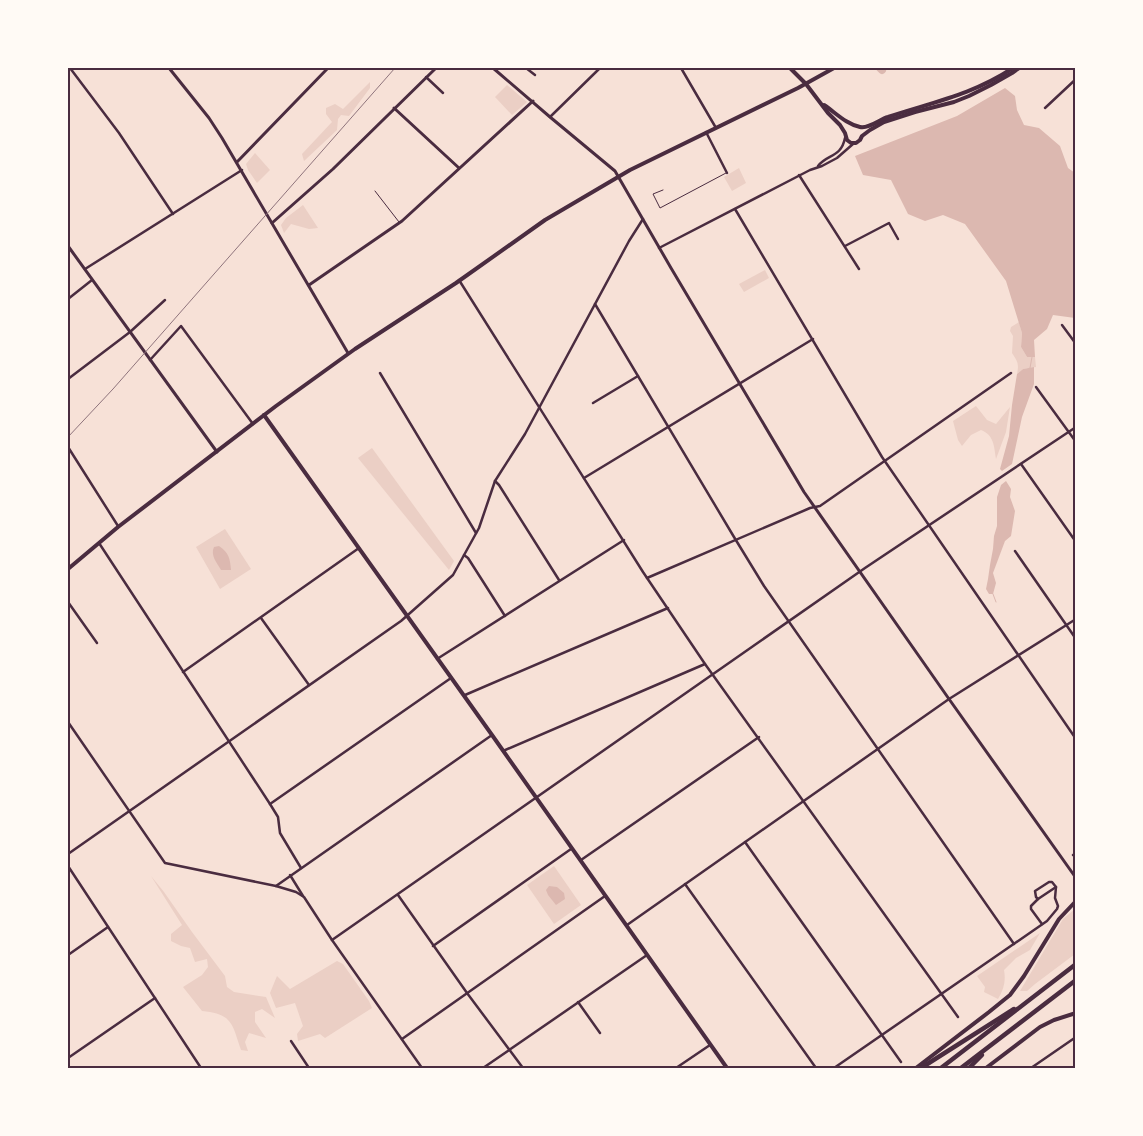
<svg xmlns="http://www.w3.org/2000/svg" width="1143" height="1136" font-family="'PT Sans Narrow',sans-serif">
	<rect width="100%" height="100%" fill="#f7e1d7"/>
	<g fill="#ebcfc5">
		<polygon points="370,82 370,88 349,116 341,115 338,119 337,130 304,161 302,154 332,122 326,114 326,108 335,104 343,109"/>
		<polygon points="507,85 527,102 512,115 495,97"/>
		<polygon points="255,153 270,170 257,183 248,170 246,164"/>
		<polygon points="739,168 746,183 732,191 724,177"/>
		<polygon points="303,205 318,228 309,229 291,224 284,233 281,225 286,218"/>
		<polygon points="765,270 769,278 744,292 739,284"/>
		<path d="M 1019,322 L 1022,333 L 1021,347 L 1027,357 L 1035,357 L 1036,367 L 1023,369 L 1017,374 C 1019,364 1018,362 1012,353 L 1013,336 L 1010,331 L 1011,327 Z"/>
		<path d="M 976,406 L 987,420 L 996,424 L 1010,407 L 1006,432 L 996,459 C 994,446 994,435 981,430 L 971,435 L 962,446 L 958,440 L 953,421 Z"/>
		<polygon points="372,448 454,561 449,570 358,458"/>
		<polygon points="225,529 251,569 220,589 196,547"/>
		<polygon points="554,866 581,905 554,924 527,885"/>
		<path d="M 151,876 L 164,892 L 192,932 L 225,976 L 227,987 L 234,992 L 266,997 L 275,1018 L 262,1009 L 255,1012 L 255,1022 L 266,1038 L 249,1033 L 245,1042 L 248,1051 L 241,1050 C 232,1024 233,1014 202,1011 L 183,987 L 202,975 L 208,967 L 207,959 L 195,962 L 190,948 L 181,946 L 171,941 L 171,934 L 182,925 Z"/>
		<polygon points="1075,909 1075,954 1035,984 1027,991 1020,991 1063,919"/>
		<path d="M 1040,933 L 1030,950 L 1016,958 L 1004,970 C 1006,981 1004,989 998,999 L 984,992 L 985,987 L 977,976 Z"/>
		<polygon points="337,961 343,964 369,1001 372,1008 325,1038 320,1034 298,1041 297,1034 303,1026 295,1003 276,1008 270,993 277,976 290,989"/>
	</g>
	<g fill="#dcb8b0">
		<polygon points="1005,88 1015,96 1017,110 1024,125 1039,128 1060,146 1068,168 1075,173 1075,318 1053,315 1047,329 1034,340 1035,357 1027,357 1021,347 1022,333 1006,281 965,224 943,215 925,221 908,214 891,180 863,175 855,156 957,116"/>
		<polygon points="1034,367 1034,384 1022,417 1012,464 1002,471 1000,469 1009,436 1012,405 1017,374 1023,369"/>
		<polygon points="1006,481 1011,489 1010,497 1015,511 1011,536 1005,541 993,573 996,583 993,594 989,594 986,589 988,579 990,565 993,549 994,536 997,526 997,497 1001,485"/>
		<path d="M 219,546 C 229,553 230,558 231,570 L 221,570 C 217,563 210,555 214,547 Z"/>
		<polygon points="549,886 557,887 564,893 565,899 556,905 548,895 546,890"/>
	</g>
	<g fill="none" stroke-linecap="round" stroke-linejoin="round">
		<g stroke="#dcb8b0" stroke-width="1">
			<polyline points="1030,368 1032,357"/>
			<polyline points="993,594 996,602"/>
		</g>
		<polyline stroke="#dcb8b0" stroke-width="8" points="880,68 882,70"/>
		<g stroke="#4a2c40" stroke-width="1">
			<polyline points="663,190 653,194 660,208 726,173"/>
			<polyline points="375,191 399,222"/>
		</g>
		<g stroke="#4a2c40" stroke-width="2.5">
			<polyline points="70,68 119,133 173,214"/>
			<polyline points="526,68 535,75"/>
			<polyline points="681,68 716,128"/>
			<polyline points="426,77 443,93"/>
			<polyline points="1045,108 1076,79"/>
			<polyline points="550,117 600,68"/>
			<polyline points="706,132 727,173"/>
			<path d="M 818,166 C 827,154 841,158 845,138"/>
			<polyline points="799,175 859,269"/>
			<polyline points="735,209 882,457 1076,739"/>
			<polyline points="845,246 889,223 898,239"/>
			<polyline points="659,248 810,170 822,166 837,158 853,144"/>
			<polyline points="85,269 242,170"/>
			<polyline points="459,280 643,572 705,664 958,1017"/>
			<polyline points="68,299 92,280"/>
			<polyline points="595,304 734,537 764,586 1014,944"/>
			<polyline points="1062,325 1076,344"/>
			<polyline points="150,360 181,326 253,424"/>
			<polyline points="380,373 476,533"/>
			<polyline points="68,379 130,332 165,300"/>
			<polyline points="1036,387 1076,442"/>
			<polyline points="593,403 638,376"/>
			<polyline points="68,447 118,526"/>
			<polyline points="1021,464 1076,542"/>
			<polyline points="584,478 813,339"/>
			<polyline points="495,481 499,485 559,580"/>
			<polyline points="99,543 270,804 278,817 280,833 301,868"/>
			<polyline points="1015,551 1076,639"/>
			<polyline points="464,555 468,558 505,616"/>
			<polyline points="647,578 810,508 820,506 1011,373"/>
			<polyline points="68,602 97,643"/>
			<polyline points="261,618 309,685"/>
			<polyline points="437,659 624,540"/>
			<polyline points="183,672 359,548"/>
			<polyline points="465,695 668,608"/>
			<polyline points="68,722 165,863 276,886 296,892 304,897 332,940 422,1068"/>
			<polyline points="503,751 705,664"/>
			<polyline points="270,804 451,678"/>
			<polyline points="745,842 901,1062"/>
			<polyline points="68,854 401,621 453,575 479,528 495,481 525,434 629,241 643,219"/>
			<polyline points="1073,855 1076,853"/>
			<polyline points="581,860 759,737"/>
			<polyline points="68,866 201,1068"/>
			<polyline points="290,875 303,896"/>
			<polyline points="685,884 816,1068"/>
			<polyline points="276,886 492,735"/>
			<polyline points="398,895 467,993 523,1068"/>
			<polyline points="1042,924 1031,909 1031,906 1038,899 1056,887"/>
			<polyline points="627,925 949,699 1076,619"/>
			<polyline points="332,940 865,568 1076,427"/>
			<polyline points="433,946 571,849"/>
			<polyline points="68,955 108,927"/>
			<polyline points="578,1002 600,1033"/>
			<polyline points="402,1039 605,896"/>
			<polyline points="291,1041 309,1068"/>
			<polyline points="68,1058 155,998"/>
			<polyline points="483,1068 647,955"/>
			<polyline points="676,1068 710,1045"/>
			<polyline points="834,1068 1047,921 1057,909 1058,906 1055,898 1056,887 1052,882 1049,882 1035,891 1036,897 1038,899"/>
			<polyline points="1031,1068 1076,1037"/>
		</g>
		<g stroke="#4a2c40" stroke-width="3">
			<polyline points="169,68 209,118 222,138 348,353"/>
			<polyline points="493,68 550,117 615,171 671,268 804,492 949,699 1076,878"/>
			<polyline points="394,108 459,168"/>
			<polyline points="237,162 328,68"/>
			<polyline points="272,223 333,169 436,68"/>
			<polyline points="68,246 217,452"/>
			<polyline points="309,285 402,221 533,101"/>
		</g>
		<g stroke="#4a2c40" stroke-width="4">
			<polyline points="790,68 806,84"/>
			<polyline points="916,1068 989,1012 1010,995 1024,976 1059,919 1076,901"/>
			<polyline points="986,1068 1040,1027 1054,1020 1076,1013"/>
		</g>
		<g stroke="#4a2c40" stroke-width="4">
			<polyline points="806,84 828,113 840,125 845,133 847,140 851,143 856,143 860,140 862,136 870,130 884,122 915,112 954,102 969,96 991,85 1012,73 1019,68"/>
			<path d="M 824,105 C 836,113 846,124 860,127 C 869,129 880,119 888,117 C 933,102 972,95 1013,68"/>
			<polyline points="264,415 492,735 727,1068"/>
			<polyline points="68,569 118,527 276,406 355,349 456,283 545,220 630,170 798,88 834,68"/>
		</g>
		<g stroke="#4a2c40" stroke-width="4.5">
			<polyline points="921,1068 1014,1009"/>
			<polyline points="941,1068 1076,964"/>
			<polyline points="961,1068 1076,980"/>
			<polyline points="969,1068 982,1055"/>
		</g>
		<polyline stroke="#8f747c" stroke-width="1" points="68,437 113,389 395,68"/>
	</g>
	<rect width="1143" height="1136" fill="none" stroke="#fffaf5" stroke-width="138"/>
	<rect x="69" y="69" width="1005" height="998" fill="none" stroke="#4a2c40" stroke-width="2"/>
</svg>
